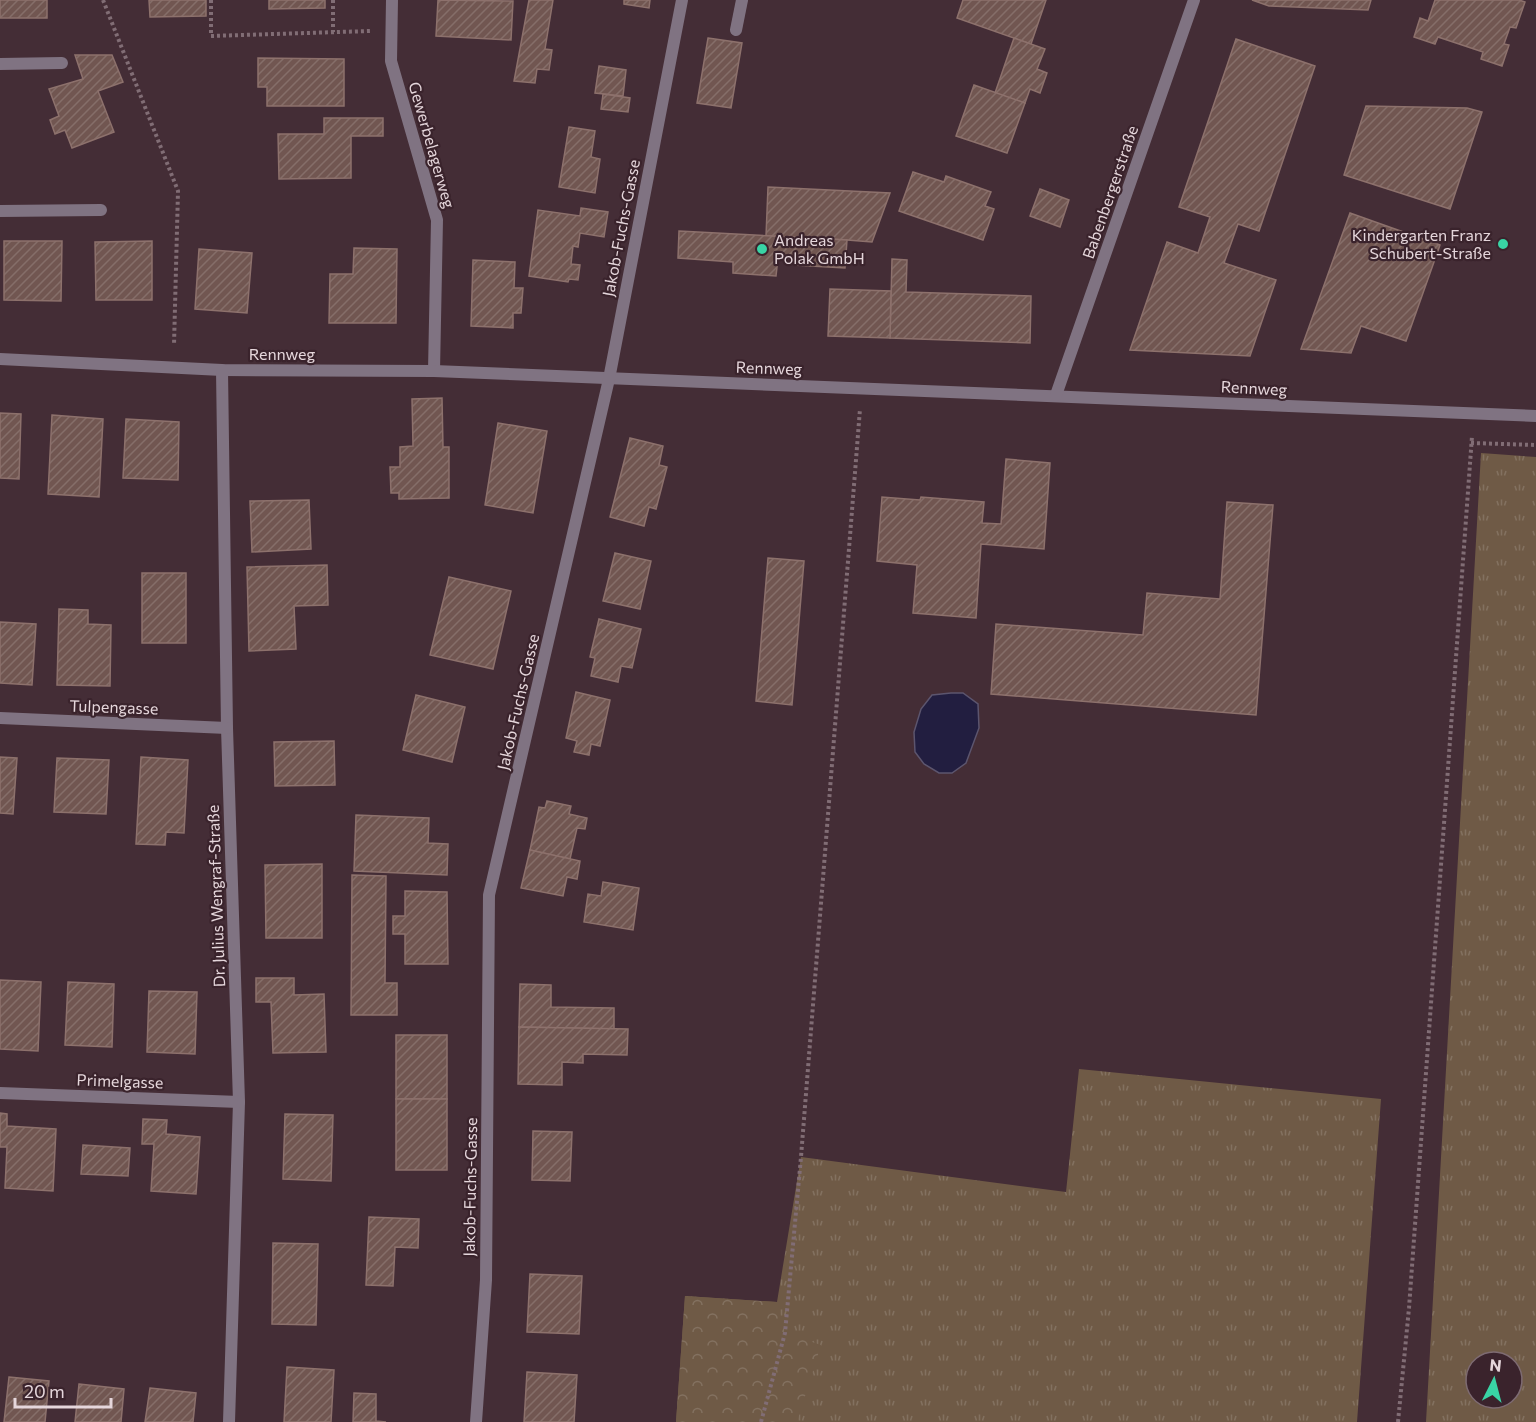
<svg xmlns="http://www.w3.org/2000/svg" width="1536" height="1422" font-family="Commissioner,sans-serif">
	<defs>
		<pattern id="grass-tufts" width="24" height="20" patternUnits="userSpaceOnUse" patternTransform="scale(1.5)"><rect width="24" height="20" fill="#6f5a46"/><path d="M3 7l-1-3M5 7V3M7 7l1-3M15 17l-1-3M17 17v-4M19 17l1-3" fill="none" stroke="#837160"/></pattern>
		<pattern id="forest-crowns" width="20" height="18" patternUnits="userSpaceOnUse" patternTransform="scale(1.5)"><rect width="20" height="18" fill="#6f5a46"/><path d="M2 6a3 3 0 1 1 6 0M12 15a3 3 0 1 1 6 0" fill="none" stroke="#837160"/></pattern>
		<pattern id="building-hatch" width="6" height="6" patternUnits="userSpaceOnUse" patternTransform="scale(1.5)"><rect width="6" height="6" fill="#715651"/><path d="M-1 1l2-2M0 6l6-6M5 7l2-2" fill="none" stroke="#856e69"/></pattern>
	</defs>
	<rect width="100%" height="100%" fill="#442d36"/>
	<g fill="url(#grass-tufts)" fill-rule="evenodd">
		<path d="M 1481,453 L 1536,457 L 1536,1422 L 1426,1422 ZM 1476,1362 L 1512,1362 L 1512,1398 L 1476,1398 Z"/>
		<polygon points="1079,1069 1381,1099 1357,1422 676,1422 685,1296 777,1302 801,1157 1066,1192"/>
	</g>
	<polygon fill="url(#forest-crowns)" points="685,1296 777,1302 785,1333 821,1345 797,1422 676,1422"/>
	<polygon fill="#221e40" stroke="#5c556e" stroke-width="1.5" points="951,693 963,693 978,704 979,728 966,763 952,773 939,773 924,764 915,752 914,732 921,709 932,695"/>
	<g fill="url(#building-hatch)" stroke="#8d716c" stroke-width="1.5">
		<rect x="0" y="0" width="47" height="18"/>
		<polygon points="149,0 206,0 206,16 150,17"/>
		<polygon points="269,0 325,0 325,8 269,9"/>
		<polygon points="438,0 513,1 511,40 436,36"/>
		<polygon points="529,0 553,0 545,49 552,50 549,70 537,69 535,83 514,81"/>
		<polygon points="624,0 650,0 649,8 624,4"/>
		<polygon points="963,0 1046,0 1031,44 957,18"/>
		<polygon points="1252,0 1371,0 1368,10 1269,6"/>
		<polygon points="1435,0 1519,0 1525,2 1516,28 1510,27 1504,44 1509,45 1502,66 1481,59 1483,52 1438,37 1435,44 1414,37 1420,18 1428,21"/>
		<polygon points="708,38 742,43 731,108 697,103"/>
		<polygon points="1014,38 1045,49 1037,69 1047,73 1040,93 1030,89 1025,103 995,93"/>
		<polygon points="1236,39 1315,66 1259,231 1238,224 1224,263 1276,280 1250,356 1130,350 1167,242 1198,253 1210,217 1179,207"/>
		<polygon points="75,55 112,55 123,82 98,91 114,132 72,148 65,130 55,134 50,120 59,116 49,89 83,79"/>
		<polygon points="258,58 344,59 344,106 267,106 267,87 258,87"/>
		<polygon points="599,66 626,70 623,96 595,93"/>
		<polygon points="974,85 1025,103 1007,153 956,136"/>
		<polygon points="603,94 630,98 628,112 601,109"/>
		<polygon points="1366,106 1467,108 1482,112 1450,209 1344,175"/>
		<polygon points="324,118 383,118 383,136 351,136 351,178 279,179 278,134 324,134"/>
		<polygon points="569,127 595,131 591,157 600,159 595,193 559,187"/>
		<polygon points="913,172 944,182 946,176 991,192 985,206 994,209 983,240 899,211"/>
		<polygon points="768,187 890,193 872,242 847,240 766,236"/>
		<polygon points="1040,189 1069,200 1060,227 1030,216"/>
		<polygon points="581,208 608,212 604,237 580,233 578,247 573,246 571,264 580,265 578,280 569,279 568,282 529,276 538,210 580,216"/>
		<polygon points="1350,213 1440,245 1406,341 1361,326 1351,353 1301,349"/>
		<polygon points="679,231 847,240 845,268 794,265 795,259 778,258 776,276 733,273 733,262 678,258"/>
		<polygon points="4,241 62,241 61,301 4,300"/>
		<polygon points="152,241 152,300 96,300 95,242"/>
		<polygon points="354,248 397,249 396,323 329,323 330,274 353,274"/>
		<polygon points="199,249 252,253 247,313 195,309"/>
		<polygon points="892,259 907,260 906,292 1031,296 1030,343 890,338"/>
		<polygon points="473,260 515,262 514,288 523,288 521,313 513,313 513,328 471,326"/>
		<polygon points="830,289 891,291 890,338 828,336"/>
		<polygon points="442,398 443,447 449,447 449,498 399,499 399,493 391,493 390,467 400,467 400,447 413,446 412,399"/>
		<polygon points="0,413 21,414 19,479 0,478"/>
		<polygon points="52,415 103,419 99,497 48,494"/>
		<polygon points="126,419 179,422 178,480 123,478"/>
		<polygon points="498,423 547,431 533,513 485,505"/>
		<polygon points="630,438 663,446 659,465 667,467 656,509 649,507 644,526 610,517"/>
		<polygon points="1006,459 1050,463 1044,549 981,544 976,618 913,613 917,565 877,561 882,497 920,500 921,497 984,502 982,523 1001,524"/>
		<polygon points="309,500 311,549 252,552 250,501"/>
		<polygon points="1227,502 1273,505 1256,715 991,694 996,624 1143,635 1147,593 1220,599"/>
		<polygon points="615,553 651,561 640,609 603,601"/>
		<polygon points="768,558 804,561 792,705 756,701"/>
		<polygon points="327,565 328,605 294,606 296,649 249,651 247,567"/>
		<rect x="142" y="573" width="44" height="70"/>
		<polygon points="449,577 511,591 493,669 430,655"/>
		<polygon points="59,609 88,610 88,624 111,625 110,686 57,685"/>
		<polygon points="599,619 641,629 632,668 621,666 618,682 591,676 595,658 590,657"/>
		<polygon points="0,622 36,624 32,685 0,683"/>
		<polygon points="576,692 610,700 600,746 591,744 589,755 574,752 577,741 566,738"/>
		<polygon points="416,695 465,707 452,762 403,750"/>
		<polygon points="334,741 335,785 275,786 274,742"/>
		<polygon points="0,757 17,758 13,814 0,813"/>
		<polygon points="141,757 188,760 184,833 166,832 165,845 136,844"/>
		<polygon points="57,758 109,760 106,814 54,812"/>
		<polygon points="547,801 571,806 569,814 587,818 585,829 577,828 570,859 530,850 539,807 545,808"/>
		<polygon points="356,815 429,818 428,843 448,844 447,875 354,871"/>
		<polygon points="530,850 580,861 577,879 567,877 563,896 521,888"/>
		<polygon points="322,864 322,938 266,938 265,865"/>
		<polygon points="352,875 386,876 385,983 397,983 397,1015 351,1015"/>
		<polygon points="603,882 639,888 633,930 584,922 588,894 601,896"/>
		<polygon points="405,891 447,892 448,964 405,964 405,934 393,934 393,916 405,916"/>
		<polygon points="256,978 294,978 294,995 324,994 326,1052 273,1053 271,1002 256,1002"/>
		<polygon points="0,980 41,982 38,1051 0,1049"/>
		<polygon points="68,982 114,984 112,1047 65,1045"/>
		<polygon points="520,984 551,985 551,1007 614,1008 614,1029 519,1027"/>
		<polygon points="149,991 197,992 195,1054 147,1052"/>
		<polygon points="519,1027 628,1029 627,1055 583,1054 583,1063 562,1062 562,1085 518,1084"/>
		<rect x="396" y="1035" width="51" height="64"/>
		<rect x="396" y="1099" width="51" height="71"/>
		<polygon points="0,1113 7,1114 7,1126 56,1129 53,1191 5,1188 7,1147 0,1147"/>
		<polygon points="285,1114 333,1115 331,1181 283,1179"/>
		<polygon points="143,1119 167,1120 166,1134 200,1137 196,1194 151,1191 154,1144 142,1144"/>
		<polygon points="533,1131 572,1132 570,1181 532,1180"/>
		<polygon points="83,1145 130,1148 128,1176 81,1174"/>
		<polygon points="369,1217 419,1219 418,1248 395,1247 393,1286 366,1285"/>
		<polygon points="273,1243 318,1244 316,1325 272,1324"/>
		<polygon points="530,1274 582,1276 579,1334 527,1332"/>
		<polygon points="287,1367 334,1370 331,1422 284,1422"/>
		<polygon points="527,1372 577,1375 574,1422 524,1422"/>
		<polygon points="9,1377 49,1381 45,1422 4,1422"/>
		<polygon points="79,1384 124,1389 121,1422 75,1422"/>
		<polygon points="150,1388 196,1393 193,1422 145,1422"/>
		<polygon points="354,1393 376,1394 376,1421 386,1422 353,1422"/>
	</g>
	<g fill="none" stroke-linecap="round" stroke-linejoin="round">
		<g stroke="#816d75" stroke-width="4" stroke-dasharray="3 3" stroke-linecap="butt">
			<polyline points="103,0 178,191 174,345"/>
			<polyline points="211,0 211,36 370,31"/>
			<polyline points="333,0 333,32"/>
			<polyline points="1471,443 1536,445"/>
			<polyline points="761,1422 785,1333 801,1157 860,409"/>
			<polyline points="1398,1422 1409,1308 1472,436"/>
		</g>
		<g stroke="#807382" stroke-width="12">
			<polyline points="736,30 742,0"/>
			<polyline points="0,64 62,63"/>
			<polyline points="0,211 101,210"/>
		</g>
		<g stroke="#807382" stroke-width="12">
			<polyline points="392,0 391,61 437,220 434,371"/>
			<polyline points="0,359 222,370 434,371 1536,416"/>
			<polyline points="222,370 227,728 239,1102 229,1422"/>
			<polyline points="1056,395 1194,0"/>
			<polyline points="0,718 227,728"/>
			<polyline points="0,1093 239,1102"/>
			<polyline points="476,1422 486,1280 489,895 609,379 682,0"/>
		</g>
	</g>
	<g fill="#39d4a5" stroke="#3a232c" stroke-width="2">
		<circle cx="1503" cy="244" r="6"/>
		<circle cx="762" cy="249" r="6"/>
	</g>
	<g text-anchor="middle" stroke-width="4.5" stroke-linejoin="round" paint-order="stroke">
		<g font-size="16" fill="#e5d6db" stroke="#3a232c">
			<text transform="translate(432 145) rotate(74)" y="6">Gewerbelagerweg</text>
			<text transform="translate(1110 192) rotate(-71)" y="6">Babenbergerstraße</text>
			<text transform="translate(621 228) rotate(-79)" y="6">Jakob-Fuchs-Gasse</text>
			<text x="282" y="360">Rennweg</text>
			<text transform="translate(769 368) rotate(2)" y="6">Rennweg</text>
			<text transform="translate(1254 388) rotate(3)" y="6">Rennweg</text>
			<text transform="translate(518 702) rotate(-77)" y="6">Jakob-Fuchs-Gasse</text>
			<text transform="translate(114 707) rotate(2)" y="6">Tulpengasse</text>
			<text transform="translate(216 896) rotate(-92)" y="6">Dr. Julius Wengraf-Straße</text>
			<text transform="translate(120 1081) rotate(2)" y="6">Primelgasse</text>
			<text transform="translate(470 1187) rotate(-89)" y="6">Jakob-Fuchs-Gasse</text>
		</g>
		<g font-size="16" fill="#e5d6db" stroke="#3a232c" text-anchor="end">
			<text x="1491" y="241">Kindergarten Franz<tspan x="1491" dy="18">Schubert-Straße</tspan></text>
			<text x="774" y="246" text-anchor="start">Andreas<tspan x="774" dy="18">Polak GmbH</tspan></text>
		</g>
	</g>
	<g transform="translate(1494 1380) rotate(6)"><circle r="28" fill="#3a232c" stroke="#7e6b72" stroke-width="1.5"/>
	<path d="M0-4.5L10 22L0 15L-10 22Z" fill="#39d4a5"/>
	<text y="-9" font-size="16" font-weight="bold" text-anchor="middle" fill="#e5d6db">N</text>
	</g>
	<path d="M15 1398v9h96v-9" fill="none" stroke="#e5d6db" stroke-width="3"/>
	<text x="24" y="1398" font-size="18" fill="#e5d6db" stroke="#3a232c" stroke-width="4.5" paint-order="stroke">20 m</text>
</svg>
